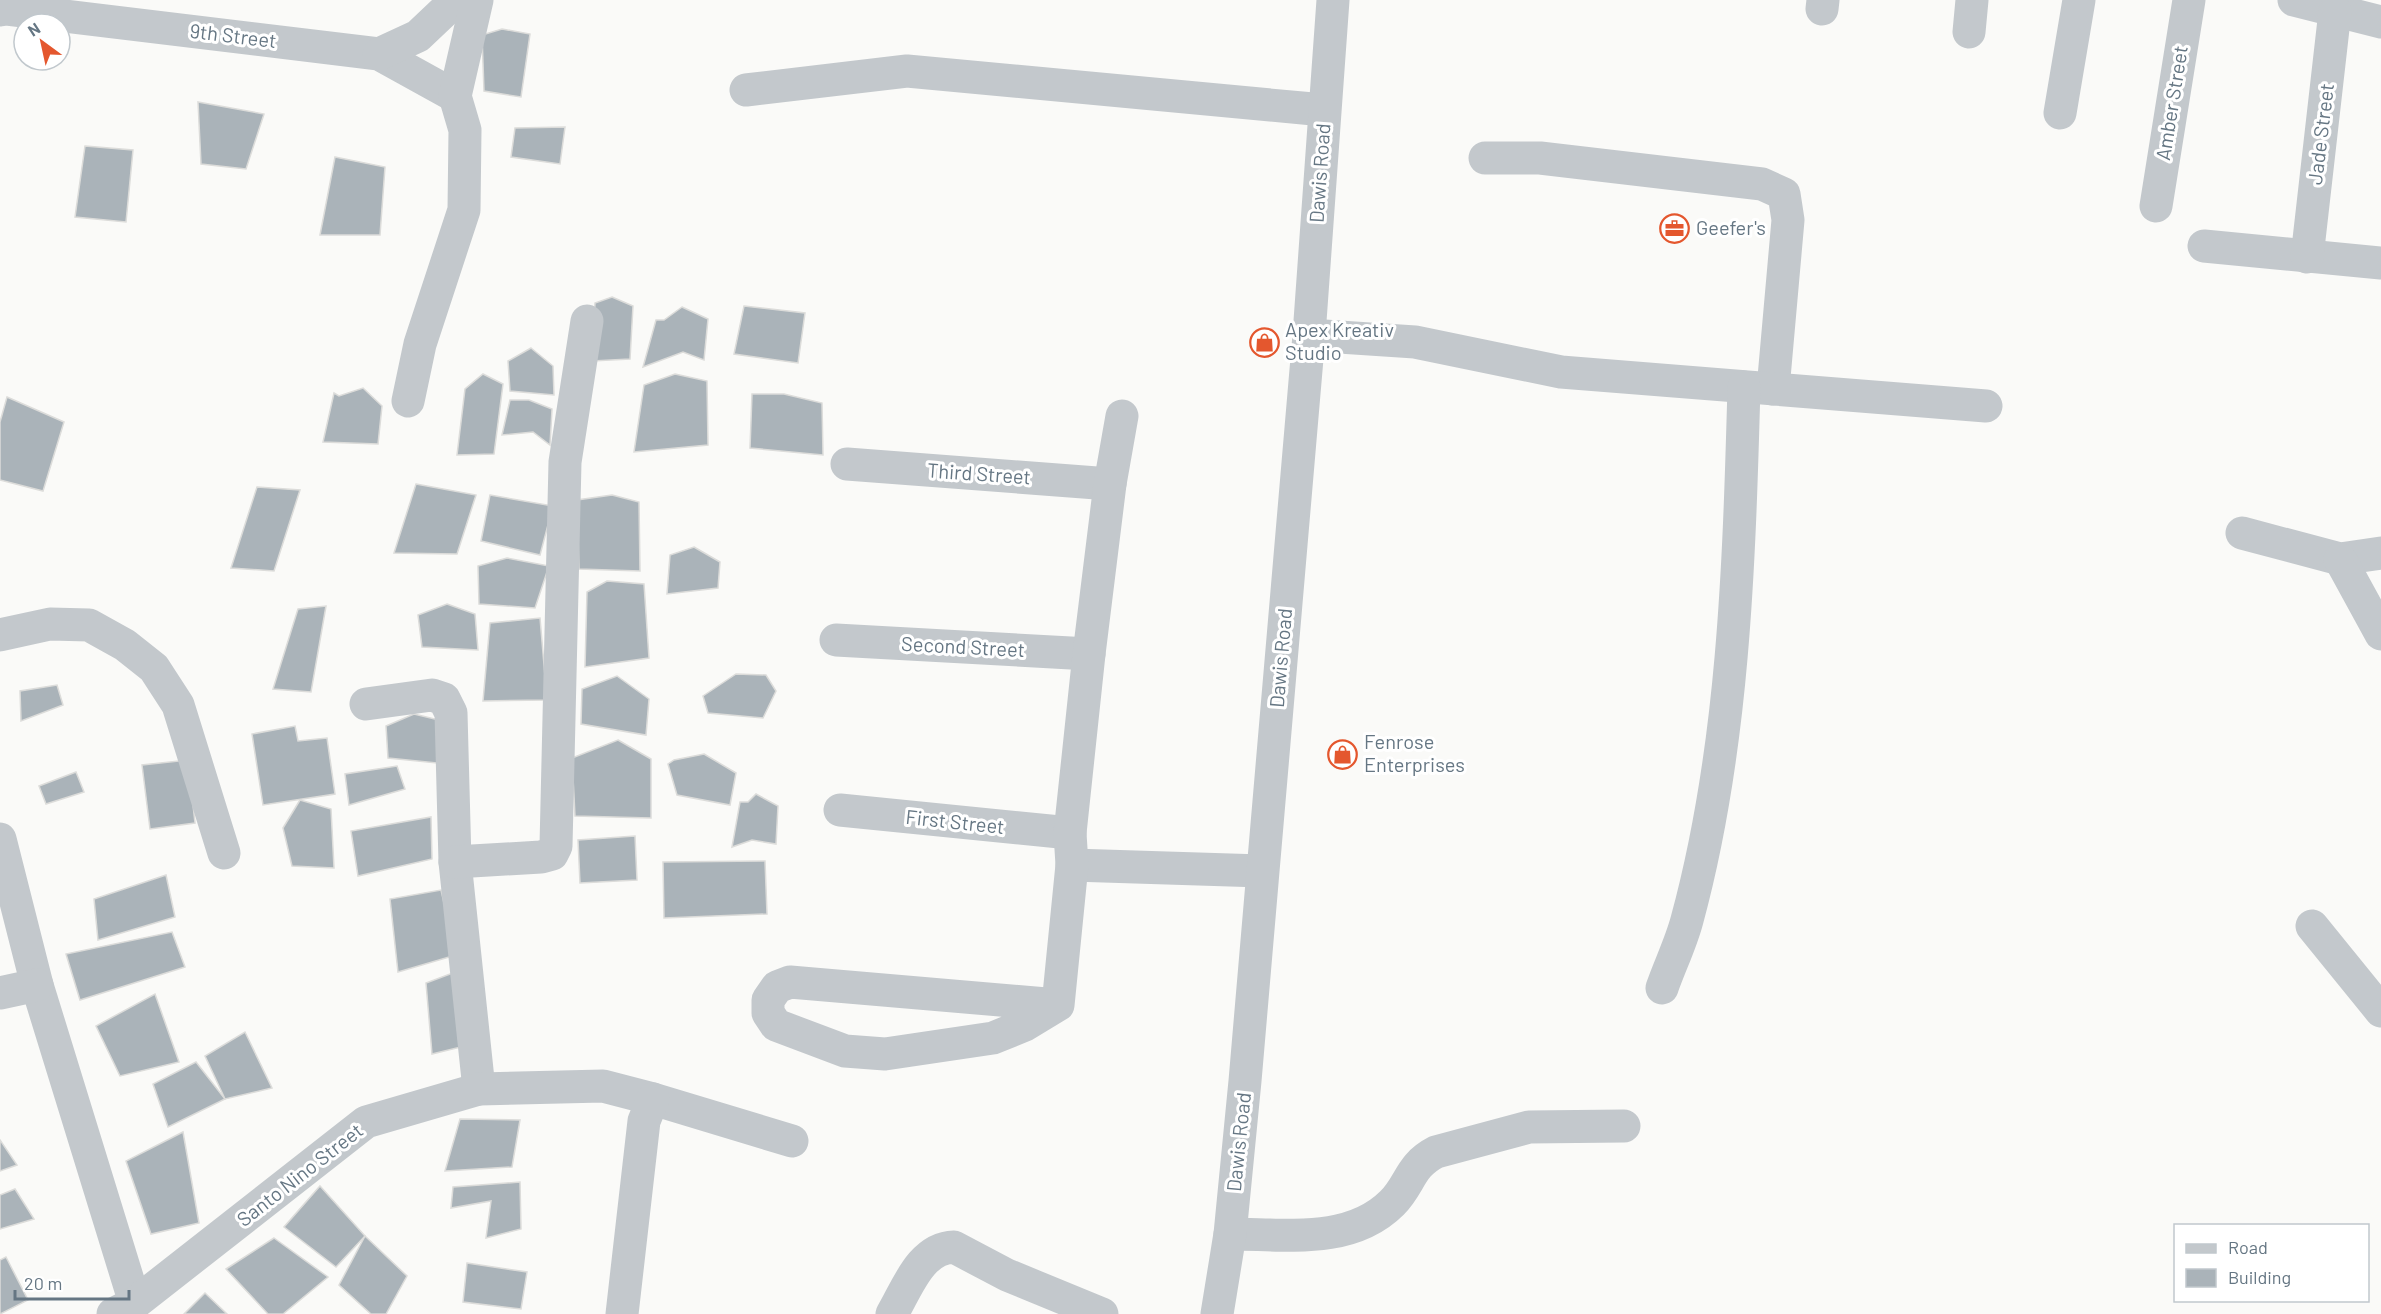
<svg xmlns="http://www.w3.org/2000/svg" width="2381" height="1314" font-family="Barlow,sans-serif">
	<rect width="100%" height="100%" fill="#fafaf8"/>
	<g fill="#aab3b9" stroke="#dcdcda" stroke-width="1.5">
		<polygon points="502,29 530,34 521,97 484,91 482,35"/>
		<polygon points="198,102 264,114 246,169 201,164"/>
		<polygon points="565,127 560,164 511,157 515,128"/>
		<polygon points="85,146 133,150 126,222 75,217"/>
		<polygon points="335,157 385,167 380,235 320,235"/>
		<polygon points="612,297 633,306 630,359 592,361 595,303"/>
		<polygon points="744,306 805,313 798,363 734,354"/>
		<polygon points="682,307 708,319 704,360 683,352 643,367 656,320 664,320"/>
		<polygon points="531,348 553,366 554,395 510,391 508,361"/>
		<polygon points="483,374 503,384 494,454 457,455 465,389"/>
		<polygon points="675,374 707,381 708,445 634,452 644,385"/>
		<polygon points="363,388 382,406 378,444 323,442 334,393 339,396"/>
		<polygon points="752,394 784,394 822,403 823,455 750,448"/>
		<polygon points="7,397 64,422 43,491 0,480 0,422"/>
		<polygon points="510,400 529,400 552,409 550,445 533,432 502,435"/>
		<polygon points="416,484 476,495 457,554 394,553"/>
		<polygon points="257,487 300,490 274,571 231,568"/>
		<polygon points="490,495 553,506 540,555 481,541"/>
		<polygon points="612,495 639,502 640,571 579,569 577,500"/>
		<polygon points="694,547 720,562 718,588 667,594 670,555"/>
		<polygon points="507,558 549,566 535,608 479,604 478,566"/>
		<polygon points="607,581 644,584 649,658 585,667 587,592"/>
		<polygon points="447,604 475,614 478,650 422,647 418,615"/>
		<polygon points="326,606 311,692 273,689 298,609"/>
		<polygon points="540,618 547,700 483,701 490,623"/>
		<polygon points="736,674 766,675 776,691 763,718 708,713 703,696"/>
		<polygon points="617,676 649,699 646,735 581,724 582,689"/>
		<polygon points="57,685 63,705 21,721 20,691"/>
		<polygon points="414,714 439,720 437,763 388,758 386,726"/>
		<polygon points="295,726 298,741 327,738 335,794 263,805 252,734"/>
		<polygon points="618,740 651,759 651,818 575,816 572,758"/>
		<polygon points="704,754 736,773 730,805 677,795 668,764 674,760"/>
		<polygon points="188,760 195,823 150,829 142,765"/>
		<polygon points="397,766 405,789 349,805 345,774"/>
		<polygon points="76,772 84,792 46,804 39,786"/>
		<polygon points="756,794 778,806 776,844 752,840 732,847 740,802 748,802"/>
		<polygon points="300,800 331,809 334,868 292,866 283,828"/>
		<polygon points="431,817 432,859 358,876 351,831"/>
		<polygon points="635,836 637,880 580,883 578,840"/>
		<polygon points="765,861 767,914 664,918 663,862"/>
		<polygon points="166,875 175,917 98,940 94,899"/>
		<polygon points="441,890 456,955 398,972 390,899"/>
		<polygon points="172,932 185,967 80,1000 66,954"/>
		<polygon points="458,971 465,1046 432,1054 426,983"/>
		<polygon points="155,994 179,1062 120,1076 96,1026"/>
		<polygon points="245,1032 272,1088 225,1099 205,1056"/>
		<polygon points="196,1062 225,1099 168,1127 153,1084"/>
		<polygon points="460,1119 520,1120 512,1167 445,1171"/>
		<polygon points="183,1132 199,1223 151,1234 126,1161"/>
		<polygon points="0,1140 17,1165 0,1171"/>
		<polygon points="520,1182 521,1229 486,1238 491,1201 451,1208 453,1187"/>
		<polygon points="320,1186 365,1236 336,1267 284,1227"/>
		<polygon points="15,1189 34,1219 0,1229 0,1195"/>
		<polygon points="365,1236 407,1276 386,1314 371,1314 339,1285"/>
		<polygon points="274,1238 328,1277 283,1314 268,1314 226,1269"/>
		<polygon points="6,1257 28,1300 0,1314 0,1260"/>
		<polygon points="467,1263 527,1272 521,1309 463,1302"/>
		<polygon points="205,1293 227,1314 184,1314"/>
	</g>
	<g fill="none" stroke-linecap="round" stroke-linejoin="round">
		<g stroke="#c3c8cc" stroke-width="33">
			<polyline points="2294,0 2381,22"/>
			<polyline points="1822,9 1823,0"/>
			<polyline points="0,10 7,9 379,54 455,96"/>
			<polyline points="1969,32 1972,0"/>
			<polyline points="379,54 418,36 456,0"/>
			<polyline points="746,90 907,71 1324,110"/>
			<polyline points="2060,113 2079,0"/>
			<polyline points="1485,158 1540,158 1762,184 1784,194 1788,220 1773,389"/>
			<polyline points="2156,206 2189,0"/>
			<polyline points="2204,246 2381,263"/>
			<polyline points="2307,257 2335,11"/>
			<polyline points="1309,335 1415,342 1561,372 1986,406"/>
			<polyline points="408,401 420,344 464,210 465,130 455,96 477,0"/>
			<polyline points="847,464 1110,484"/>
			<polyline points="2242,533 2340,559 2381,553"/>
			<polyline points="2340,559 2381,634"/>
			<polyline points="0,635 50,624 89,625 125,645 154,668 178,705 224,853"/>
			<polyline points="836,640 1089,654"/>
			<polyline points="366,704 432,695 444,699 451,713 455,862 479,1089"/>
			<polyline points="840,810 1070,833"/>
			<polyline points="0,839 37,985 135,1303"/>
			<polyline points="455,862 541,857 552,854 556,846 565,462 587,321"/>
			<polyline points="1072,865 1262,871"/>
			<polyline points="2312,926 2381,1011"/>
			<path d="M 1662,988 C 1670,965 1681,943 1687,920 C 1734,747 1739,565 1744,387"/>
			<polyline points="0,993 37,985"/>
			<polyline points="1058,1005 790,982 777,987 768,1000 768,1013 776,1025 845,1051 885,1054 993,1038 1025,1025 1058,1005 1072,865 1070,833 1089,654 1110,484 1122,416"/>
			<path d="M 1230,1234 C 1284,1234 1350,1245 1392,1203 C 1411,1184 1409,1166 1436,1152 L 1529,1127 L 1624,1126"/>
			<polyline points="113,1314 135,1303 366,1122 479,1089 603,1086 653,1099 792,1141"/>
			<polyline points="622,1314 644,1121 653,1099"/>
			<path d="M 892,1314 C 907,1289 920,1248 954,1247 L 1007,1275 L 1102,1314"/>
			<polyline points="1217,1314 1230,1234 1245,1081 1309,335 1333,0"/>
		</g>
	</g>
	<defs>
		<symbol id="office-ring" viewBox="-11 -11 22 22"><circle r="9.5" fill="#fff" stroke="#e4572e" stroke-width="1.5"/><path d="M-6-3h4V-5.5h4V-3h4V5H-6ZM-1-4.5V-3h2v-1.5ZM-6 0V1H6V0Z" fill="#e4572e"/></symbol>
		<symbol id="shop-ring" viewBox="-11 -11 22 22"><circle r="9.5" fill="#fff" stroke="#e4572e" stroke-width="1.5"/><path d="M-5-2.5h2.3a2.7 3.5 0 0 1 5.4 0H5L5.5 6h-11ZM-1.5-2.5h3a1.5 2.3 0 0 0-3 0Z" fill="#e4572e"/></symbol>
	</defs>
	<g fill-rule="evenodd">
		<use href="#office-ring" x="1658" y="212" width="33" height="33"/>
		<use href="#shop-ring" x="1248" y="326" width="33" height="33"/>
		<use href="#shop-ring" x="1326" y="738" width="33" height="33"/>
	</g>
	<g text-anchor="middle" stroke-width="6" stroke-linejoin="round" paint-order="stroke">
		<g font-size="20" fill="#657683" stroke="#fff">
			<text transform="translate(233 36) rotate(7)" y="7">9th Street</text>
			<text transform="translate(2172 103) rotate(-81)" y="7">Amber Street</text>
			<text transform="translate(2321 134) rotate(-83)" y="7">Jade Street</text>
			<text transform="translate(1320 173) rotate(-86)" y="7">Dawis Road</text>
			<text transform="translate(979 474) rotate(4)" y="7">Third Street</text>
			<text transform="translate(963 647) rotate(3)" y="7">Second Street</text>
			<text transform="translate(1281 658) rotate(-85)" y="7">Dawis Road</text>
			<text transform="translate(955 822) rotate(6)" y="7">First Street</text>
			<text transform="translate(1239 1142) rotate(-84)" y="7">Dawis Road</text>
			<text transform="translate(300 1175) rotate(-38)" y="7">Santo Nino Street</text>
		</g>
		<g font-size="20" fill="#657683" stroke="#fff" text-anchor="start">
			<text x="1696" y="235">Geefer's</text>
			<text x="1285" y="337">Apex Kreativ<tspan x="1285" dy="23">Studio</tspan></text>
			<text x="1364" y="749">Fenrose<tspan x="1364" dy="23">Enterprises</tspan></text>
		</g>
	</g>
	<rect x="2174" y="1224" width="195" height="78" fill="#ffffff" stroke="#c1c8cd" stroke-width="1.5"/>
	<rect x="2186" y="1244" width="30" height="9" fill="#c3c8cc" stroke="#c1c8cd" stroke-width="1.5"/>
	<text x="2228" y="1254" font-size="18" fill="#657683">Road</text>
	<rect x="2186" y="1269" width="30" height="18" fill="#aab3b9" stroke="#c1c8cd" stroke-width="1.5"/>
	<text x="2228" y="1284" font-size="18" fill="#657683">Building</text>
	<g transform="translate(42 42) rotate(327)"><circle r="28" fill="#ffffff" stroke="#c1c8cd" stroke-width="1.5"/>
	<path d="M0-4.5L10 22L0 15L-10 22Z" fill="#e4572e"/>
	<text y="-9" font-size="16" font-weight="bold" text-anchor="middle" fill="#657683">N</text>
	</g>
	<path d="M15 1290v9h114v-9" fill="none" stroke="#657683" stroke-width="3"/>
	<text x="24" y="1290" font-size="18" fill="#657683" stroke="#ffffff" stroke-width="4.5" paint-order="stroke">20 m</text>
</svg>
